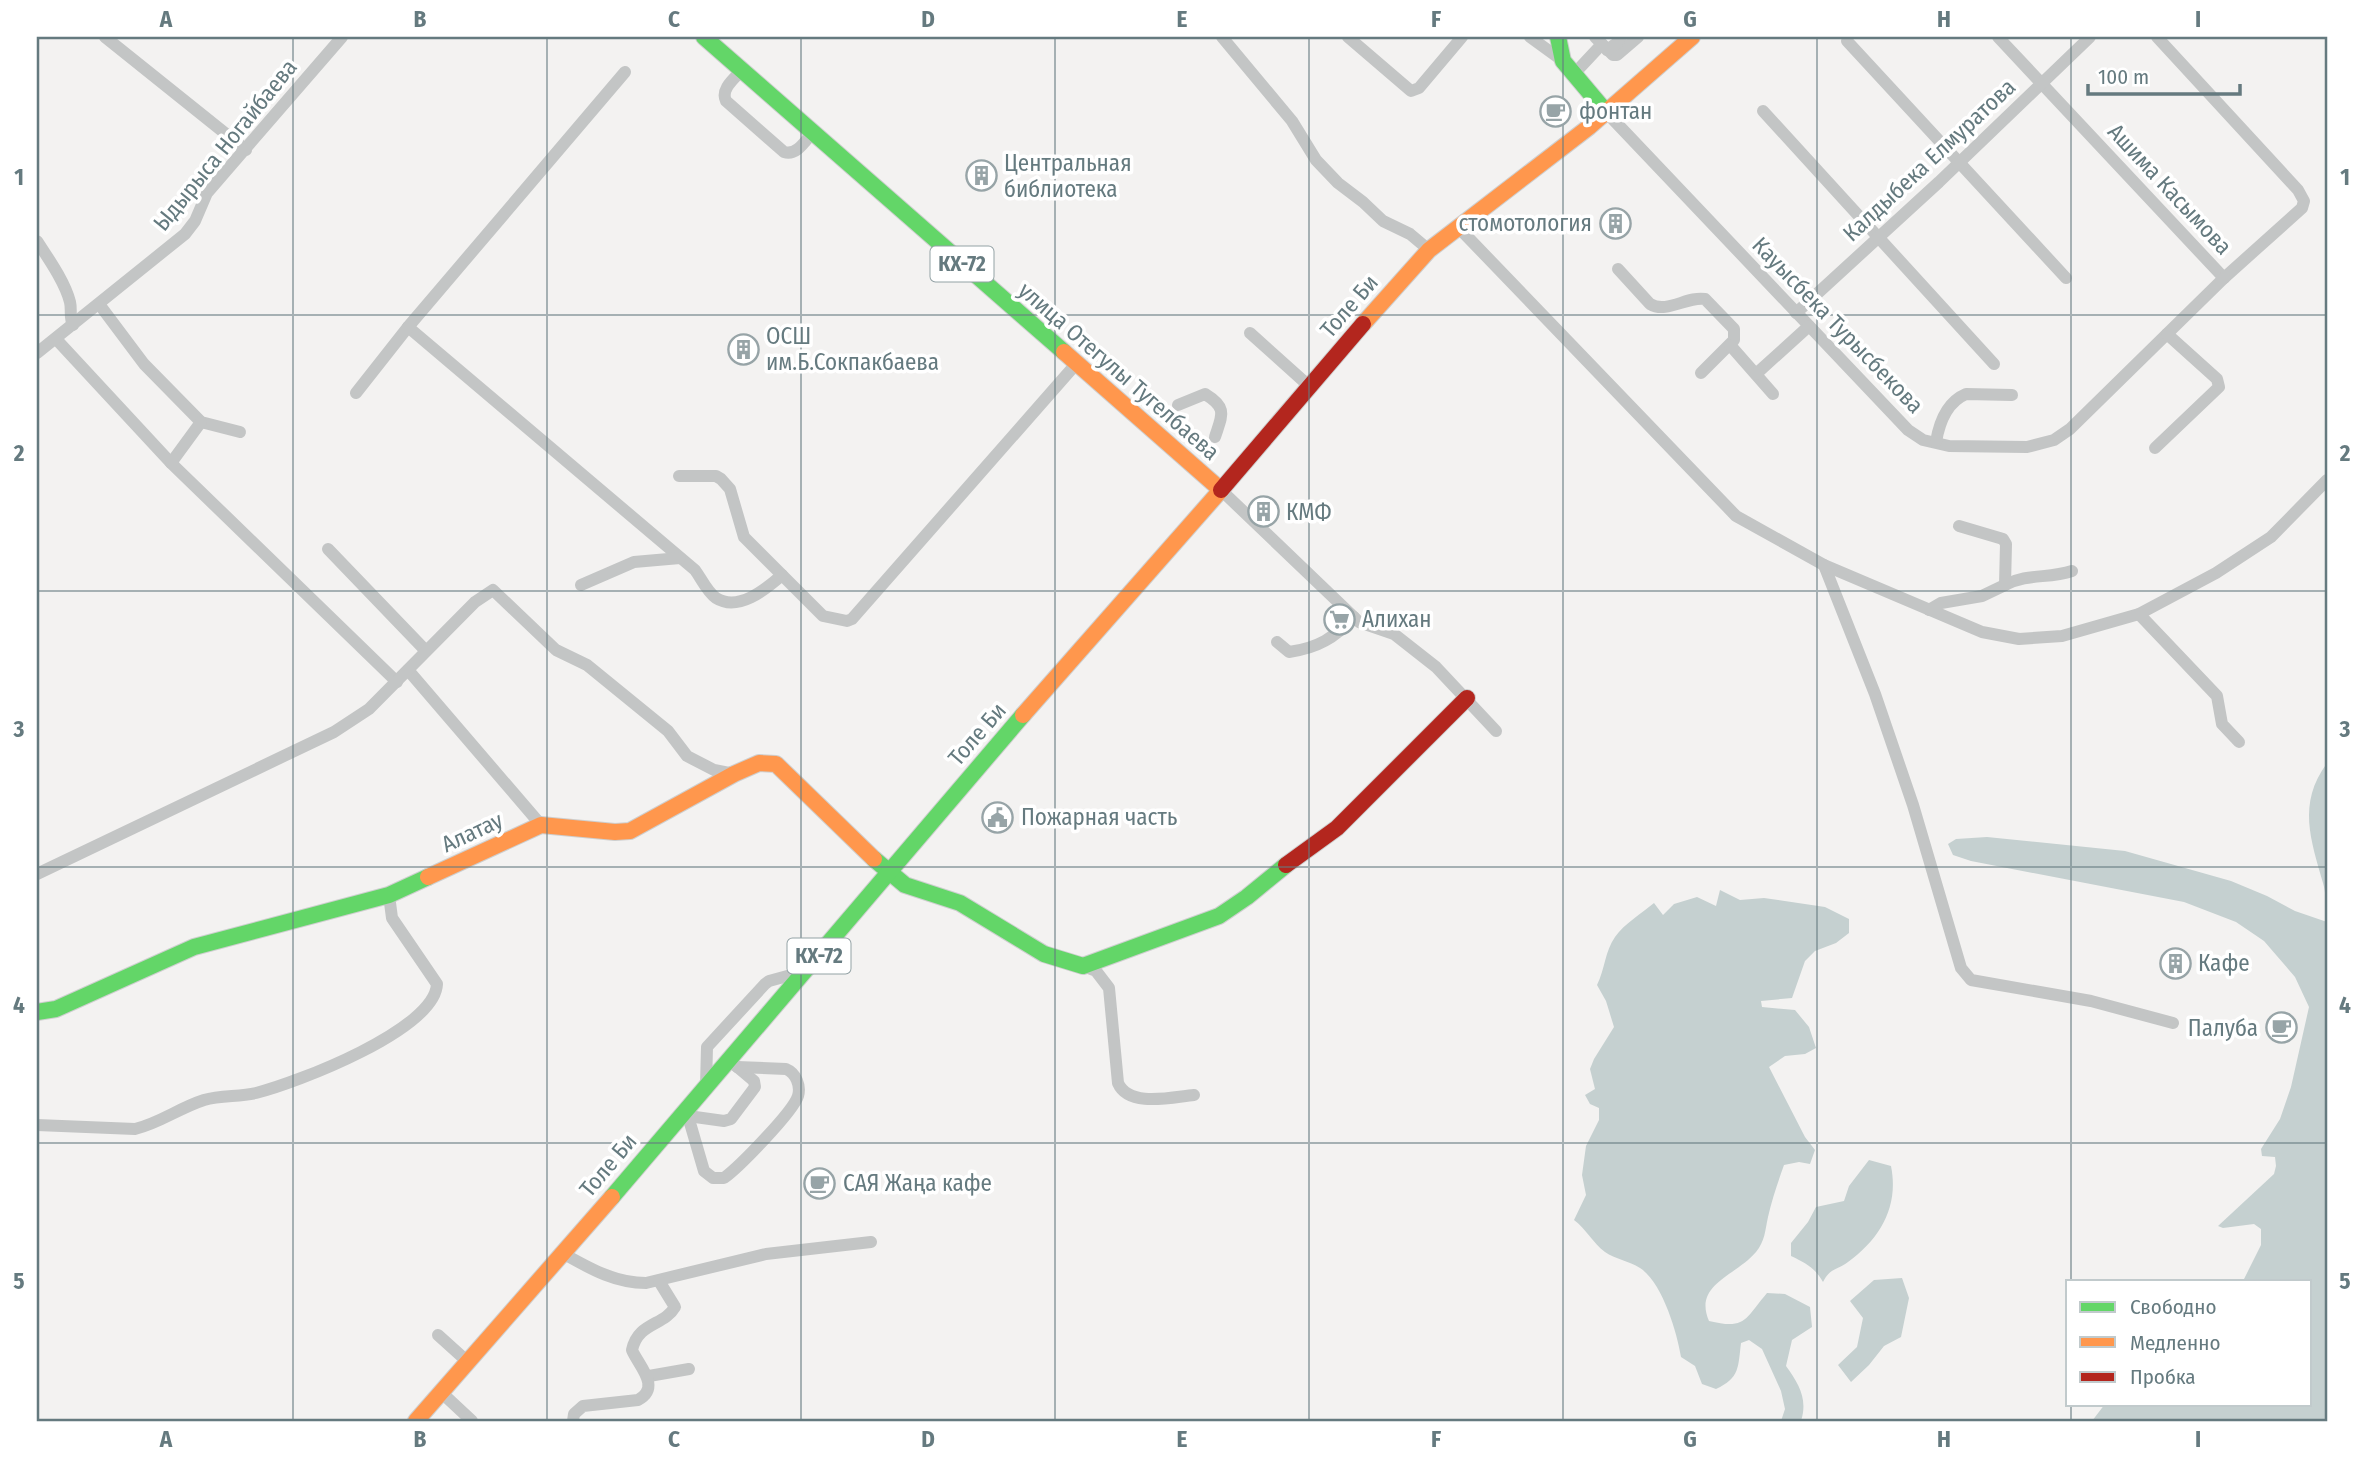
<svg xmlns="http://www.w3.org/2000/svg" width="2364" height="1458" font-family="'Fira Sans Condensed',sans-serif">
	<rect width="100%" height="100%" fill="#f3f2f1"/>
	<g fill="#c5d0d0">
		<path d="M 2327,763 L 2327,915 C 2326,904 2326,893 2323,883 C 2311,840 2297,804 2327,763 Z"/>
		<polygon points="1987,837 2125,851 2231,881 2267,896 2295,911 2327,922 2327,1421 2092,1421 2105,1404 2310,1404 2310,1281 2243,1281 2261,1245 2261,1229 2254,1224 2223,1228 2218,1226 2274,1174 2276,1166 2275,1157 2262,1156 2261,1149 2280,1119 2291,1087 2309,1007 2295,977 2264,941 2236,922 2184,902 1971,861 1953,855 1948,844 1956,839"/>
		<path d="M 1720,890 L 1740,900 L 1764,898 L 1825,907 L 1849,919 L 1849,933 L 1836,943 L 1815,951 L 1805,961 L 1792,998 L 1761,1001 L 1762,1007 L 1795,1010 L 1809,1027 L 1816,1048 L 1805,1054 L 1785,1056 L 1769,1067 L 1805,1137 L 1815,1150 L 1810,1164 L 1799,1162 L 1784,1165 C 1778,1182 1772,1199 1768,1217 C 1765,1231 1765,1241 1756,1252 C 1736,1276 1693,1284 1709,1321 C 1746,1330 1745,1319 1767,1293 L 1785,1294 L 1810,1307 L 1812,1327 L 1792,1340 L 1786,1366 C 1799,1384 1808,1399 1801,1421 L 1781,1421 L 1785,1409 L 1781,1391 L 1762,1349 L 1749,1340 L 1741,1343 C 1738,1367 1740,1378 1716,1389 L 1702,1384 L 1695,1366 L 1681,1357 C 1677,1332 1662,1282 1640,1268 C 1629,1261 1615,1259 1605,1252 C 1593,1243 1586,1229 1574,1220 L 1586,1195 L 1582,1175 L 1586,1146 L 1599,1120 L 1599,1108 L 1590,1104 L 1585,1095 L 1595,1089 L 1590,1069 L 1594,1059 L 1614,1027 L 1606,1001 L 1597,985 C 1605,969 1605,951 1615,937 C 1624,924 1642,913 1654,903 L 1663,915 L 1674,904 L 1697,897 L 1716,906 Z"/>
		<path d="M 1869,1160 L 1891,1166 C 1899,1206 1881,1238 1848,1262 C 1836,1271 1831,1267 1823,1282 C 1815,1268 1806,1263 1791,1256 L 1791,1243 L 1808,1222 L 1816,1207 L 1844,1201 L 1849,1186 Z"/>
		<polygon points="1902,1278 1909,1298 1901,1337 1884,1346 1869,1365 1851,1382 1838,1365 1857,1347 1863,1318 1850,1301 1874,1280"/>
	</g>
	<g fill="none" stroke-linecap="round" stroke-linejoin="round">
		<defs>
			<g id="fast">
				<polyline points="704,37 1064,352"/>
				<polyline points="1558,37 1563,61 1606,112"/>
				<polyline points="874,859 905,885 960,903 1044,954 1083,966 1219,916 1247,897 1286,865"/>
				<polyline points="37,1012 56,1009 194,947 389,895 428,877"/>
				<polyline points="612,1197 1023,715"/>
			</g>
			<g id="slow">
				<polyline points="1363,324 1429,250 1589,127 1692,37"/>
				<polyline points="1023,715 1221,490 1064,352"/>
				<polyline points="428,877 541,825 615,832 630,831 734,774 759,763 776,764 874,859"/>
				<polyline points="416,1421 612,1197"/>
			</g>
			<g id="jam">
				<polyline points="1221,490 1363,324"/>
				<polyline points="1286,865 1337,828 1467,698"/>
			</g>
		</defs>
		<use href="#fast" stroke="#cecfcf" stroke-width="18"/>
		<use href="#slow" stroke="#cecfcf" stroke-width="18"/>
		<use href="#jam" stroke="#cecfcf" stroke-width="18"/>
		<g stroke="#c3c5c5" stroke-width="12">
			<polyline points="105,37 246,150"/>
			<polyline points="1222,37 1292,121 1316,160 1338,183 1363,202 1383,221 1410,234 1429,250"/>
			<polyline points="1348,37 1411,91 1419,88 1462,37"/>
			<polyline points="1530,37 1563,61"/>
			<polyline points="1998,37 2224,278"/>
			<polyline points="1847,41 2066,278"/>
			<polyline points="1602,44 1613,55 1617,55 1638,37"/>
			<polyline points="1607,50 1617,43 1621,37"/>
			<path d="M 742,70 C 735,78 720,89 726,101 L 784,152 C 797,156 805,141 813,132"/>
			<polyline points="1574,74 1602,44 1595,37"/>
			<polyline points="1763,111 1994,364"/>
			<polyline points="1606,112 1908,430 1923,440 1949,446 2027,447 2054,440 2070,429 2224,278 2302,208 2304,201 2298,190 2157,37"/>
			<polyline points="1458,227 1736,516 1824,565 1982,632 2019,639 2062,636 2139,614 2216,573 2271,537 2327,480"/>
			<path d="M 37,241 C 48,258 65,282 70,302 C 72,310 69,317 73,325"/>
			<path d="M 1618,269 L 1650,304 C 1667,314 1687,296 1705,299 L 1734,329 L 1734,340 L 1701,373"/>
			<polyline points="99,304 144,364 201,422 240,432"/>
			<polyline points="1796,313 1939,182 2090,37"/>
			<path d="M 408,327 L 695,570 C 701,578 707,592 716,598 C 738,612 765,590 782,575"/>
			<polyline points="1250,333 1309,386"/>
			<polyline points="56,339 171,463 397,682"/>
			<polyline points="1730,345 1773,394"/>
			<polyline points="37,353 185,234 195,221 207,193 342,37"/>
			<polyline points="1756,374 1809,326"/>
			<polyline points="356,393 408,327 625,72"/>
			<path d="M 1178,405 L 1205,394 C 1228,408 1222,415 1215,437"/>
			<path d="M 1936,442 C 1939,424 1947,402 1966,394 L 2012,395"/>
			<polyline points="2155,448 2219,387 2217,379 2167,334"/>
			<polyline points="171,463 201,422"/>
			<polyline points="679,476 716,476 721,479 730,489 744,537 823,616 847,621 852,619 1076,364"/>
			<polyline points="1221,490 1359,622 1394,634 1436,667 1496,731"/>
			<polyline points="328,549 426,651"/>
			<polyline points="1824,565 1875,694 1913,805 1961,968 1971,980 2091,1001 2173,1023"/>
			<polyline points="581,585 634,562 680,558"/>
			<path d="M 2005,585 C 2028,573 2048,579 2072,571"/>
			<polyline points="1929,610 1941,603 1982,596 2005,585 2006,544 2003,539 1959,526"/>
			<polyline points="2139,614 2217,696 2222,724 2239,742"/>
			<path d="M 1277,642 L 1289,652 C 1318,648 1334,638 1354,617"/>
			<polyline points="408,670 541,825"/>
			<polyline points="37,874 334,732 369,709 475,602 493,590 556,650 587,665 668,731 687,756 714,770 734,774"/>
			<path d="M 1083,966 L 1096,971 L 1109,988 L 1118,1083 C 1129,1108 1172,1097 1194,1095"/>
			<polyline points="706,1086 707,1047 765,984 769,981 802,972"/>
			<polyline points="681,1115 724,1121 731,1119 755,1087 754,1081 735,1065"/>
			<path d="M 688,1116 L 704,1171 L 713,1178 L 724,1178 C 739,1167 793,1112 798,1096 C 801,1086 796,1073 786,1069 L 737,1067"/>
			<path d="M 37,1125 L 135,1129 C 160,1123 179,1108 204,1100 C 221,1095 239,1097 256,1093 C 296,1083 435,1030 437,984 L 392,918 L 389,895"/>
			<path d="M 564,1254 C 591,1269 615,1283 646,1283 L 766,1254 L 871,1242"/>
			<polyline points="438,1335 469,1363"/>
			<polyline points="649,1376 689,1369"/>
			<polyline points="442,1393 472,1421"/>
			<path d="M 573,1421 L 574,1414 L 583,1406 L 638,1400 C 662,1387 638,1365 632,1350 C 638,1322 664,1326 675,1307 L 659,1281"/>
		</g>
		<use href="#fast" stroke="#63d668" stroke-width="16"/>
		<use href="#slow" stroke="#ff974d" stroke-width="16"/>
		<use href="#jam" stroke="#b3261e" stroke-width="16"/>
	</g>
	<path fill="none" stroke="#657a7f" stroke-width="2" stroke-opacity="0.55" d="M 293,37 L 293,1421M 547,37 L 547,1421M 801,37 L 801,1421M 1055,37 L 1055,1421M 1309,37 L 1309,1421M 1563,37 L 1563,1421M 1817,37 L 1817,1421M 2071,37 L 2071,1281M 37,315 L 2327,315M 37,591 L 2327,591M 37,867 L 2327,867M 37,1143 L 2327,1143M 2071,1404 L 2071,1421"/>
	<defs>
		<symbol id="cafe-ring" viewBox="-11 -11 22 22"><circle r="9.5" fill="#fff" stroke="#97a4a7" stroke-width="1.5"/><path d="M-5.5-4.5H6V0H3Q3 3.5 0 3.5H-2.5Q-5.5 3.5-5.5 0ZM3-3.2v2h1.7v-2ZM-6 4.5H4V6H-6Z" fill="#97a4a7"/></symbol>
		<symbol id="building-ring" viewBox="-11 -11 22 22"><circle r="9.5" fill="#fff" stroke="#97a4a7" stroke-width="1.5"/><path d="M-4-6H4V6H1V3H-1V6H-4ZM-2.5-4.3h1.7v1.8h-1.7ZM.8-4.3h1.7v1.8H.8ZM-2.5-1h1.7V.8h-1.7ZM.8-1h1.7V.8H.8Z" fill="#97a4a7"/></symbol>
		<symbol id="supermarket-ring" viewBox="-11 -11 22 22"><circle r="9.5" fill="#fff" stroke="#97a4a7" stroke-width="1.5"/><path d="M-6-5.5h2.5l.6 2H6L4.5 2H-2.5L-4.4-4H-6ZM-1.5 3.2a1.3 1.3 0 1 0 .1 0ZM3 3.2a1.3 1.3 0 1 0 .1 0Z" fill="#97a4a7"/></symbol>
		<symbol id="civic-ring" viewBox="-11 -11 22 22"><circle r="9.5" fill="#fff" stroke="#97a4a7" stroke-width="1.5"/><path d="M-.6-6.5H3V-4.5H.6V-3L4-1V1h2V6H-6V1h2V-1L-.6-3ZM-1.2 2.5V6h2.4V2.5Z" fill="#97a4a7"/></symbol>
	</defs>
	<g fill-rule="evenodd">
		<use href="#cafe-ring" x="1538" y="94" width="35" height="35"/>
		<use href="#building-ring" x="964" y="158" width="35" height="35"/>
		<use href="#building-ring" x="1598" y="206" width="35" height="35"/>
		<use href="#building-ring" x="726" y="332" width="35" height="35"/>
		<use href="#building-ring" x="1246" y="494" width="35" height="35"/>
		<use href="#supermarket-ring" x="1322" y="602" width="35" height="35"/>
		<use href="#civic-ring" x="980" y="800" width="35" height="35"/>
		<use href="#building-ring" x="2158" y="946" width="35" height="35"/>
		<use href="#cafe-ring" x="2264" y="1010" width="35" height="35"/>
		<use href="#cafe-ring" x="802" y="1166" width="35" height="35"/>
	</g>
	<g text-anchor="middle" stroke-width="7" stroke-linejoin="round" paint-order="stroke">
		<g fill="#fff" stroke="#93a2a5" stroke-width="2">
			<rect x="930.5" y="246.5" width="63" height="35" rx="5"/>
			<rect x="787.5" y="938.5" width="63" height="35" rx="5"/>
		</g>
		<g font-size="21" font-weight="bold" fill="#657a7f">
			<text x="962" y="271">КХ-72</text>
			<text x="819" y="963">КХ-72</text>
		</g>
		<g font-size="23" fill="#657a7f" stroke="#fff" text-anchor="start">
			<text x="1579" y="119">фонтан</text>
			<text x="1004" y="171">Центральная<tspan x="1004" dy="26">библиотека</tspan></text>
			<text x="1592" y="231" text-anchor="end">стомотология</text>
			<text x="766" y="344">ОСШ<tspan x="766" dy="26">им.Б.Сокпакбаева</tspan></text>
			<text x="1286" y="520">КМФ</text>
			<text x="1362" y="627">Алихан</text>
			<text x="1021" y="825">Пожарная часть</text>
			<text x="2198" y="971">Кафе</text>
			<text x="2258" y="1036" text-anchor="end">Палуба</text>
			<text x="843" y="1191">САЯ Жаңа кафе</text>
		</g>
		<g font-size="23" fill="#657a7f" stroke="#fff">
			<text transform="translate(225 145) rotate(-51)" y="8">Ыдырыса Ногайбаева</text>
			<text transform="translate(1929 160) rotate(-43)" y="8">Калдыбека Елмуратова</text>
			<text transform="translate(2170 189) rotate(47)" y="8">Ашима Касымова</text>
			<text transform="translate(1349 306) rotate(-49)" y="8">Толе Би</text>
			<text transform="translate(1838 325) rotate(46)" y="8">Кауысбека Турысбекова</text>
			<text transform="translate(1119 371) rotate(41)" y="8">улица Отегулы Тугелбаева</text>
			<text transform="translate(977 734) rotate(-49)" y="8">Толе Би</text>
			<text transform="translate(472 832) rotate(-25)" y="8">Алатау</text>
			<text transform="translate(608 1165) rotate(-50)" y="8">Толе Би</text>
		</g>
	</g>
	<rect width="2364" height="1458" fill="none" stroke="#ffffff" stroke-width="77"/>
	<rect x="2066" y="1280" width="245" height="126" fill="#ffffff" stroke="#c1cacc" stroke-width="2"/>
	<rect x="2080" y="1302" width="35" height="10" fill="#63d668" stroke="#c1cacc" stroke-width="2"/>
	<text x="2130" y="1314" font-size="21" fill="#657a7f">Свободно</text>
	<rect x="2080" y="1337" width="35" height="10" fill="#ff974d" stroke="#c1cacc" stroke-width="2"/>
	<text x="2130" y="1350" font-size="21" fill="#657a7f">Медленно</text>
	<rect x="2080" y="1372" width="35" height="10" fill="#b3261e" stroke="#c1cacc" stroke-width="2"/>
	<text x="2130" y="1384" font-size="21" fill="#657a7f">Пробка</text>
	<path d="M2088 84v10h152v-10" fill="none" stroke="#657a7f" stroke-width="3.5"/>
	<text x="2098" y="84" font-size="21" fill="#657a7f" stroke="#ffffff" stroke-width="5" paint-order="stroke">100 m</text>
	<rect x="38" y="38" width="2288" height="1382" fill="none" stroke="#657a7f" stroke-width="2.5"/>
	<g font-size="23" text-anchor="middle" font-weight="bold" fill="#657a7f">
		<text x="166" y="27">A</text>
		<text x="420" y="27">B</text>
		<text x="674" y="27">C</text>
		<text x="928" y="27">D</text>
		<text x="1182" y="27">E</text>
		<text x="1436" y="27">F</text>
		<text x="1690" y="27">G</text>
		<text x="1944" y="27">H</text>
		<text x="2198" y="27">I</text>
		<text x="19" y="185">1</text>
		<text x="2345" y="185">1</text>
		<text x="19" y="461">2</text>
		<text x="2345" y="461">2</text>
		<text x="19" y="737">3</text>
		<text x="2345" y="737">3</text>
		<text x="19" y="1013">4</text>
		<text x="2345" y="1013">4</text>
		<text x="19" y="1289">5</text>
		<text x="2345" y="1289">5</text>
		<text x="166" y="1447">A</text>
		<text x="420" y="1447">B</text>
		<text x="674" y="1447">C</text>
		<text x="928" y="1447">D</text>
		<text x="1182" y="1447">E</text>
		<text x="1436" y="1447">F</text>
		<text x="1690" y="1447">G</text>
		<text x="1944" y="1447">H</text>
		<text x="2198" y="1447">I</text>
	</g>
</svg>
